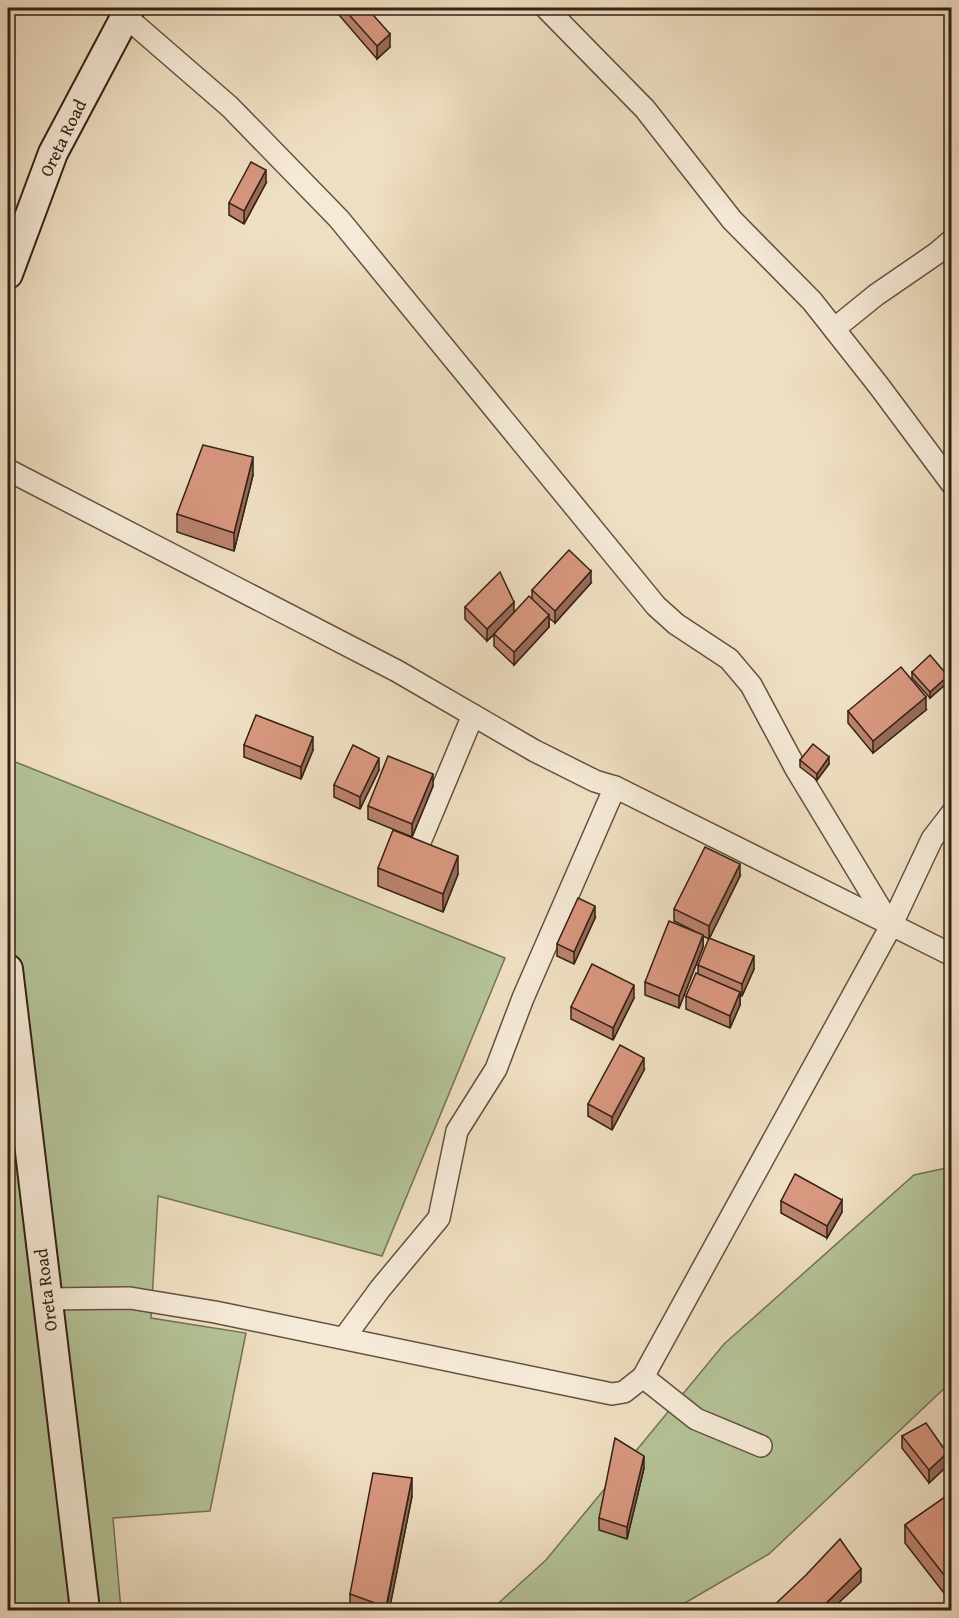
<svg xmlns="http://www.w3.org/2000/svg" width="959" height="1618" font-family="'Gentium Book Plus',serif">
	<rect width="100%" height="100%" fill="#efdfc2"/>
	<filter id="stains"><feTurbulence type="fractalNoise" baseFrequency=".00333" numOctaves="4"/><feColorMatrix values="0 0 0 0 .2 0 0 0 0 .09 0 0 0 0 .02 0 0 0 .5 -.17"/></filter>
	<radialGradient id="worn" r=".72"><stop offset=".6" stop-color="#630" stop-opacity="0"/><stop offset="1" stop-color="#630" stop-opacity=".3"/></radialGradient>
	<g fill="#b4c397" stroke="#747256" stroke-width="1.5">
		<polygon points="8,759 505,958 382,1256 158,1196 151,1318 246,1333 210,1511 113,1518 121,1610 8,1610"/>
		<polygon points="951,1167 951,1382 769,1554 673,1610 491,1610 546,1560 724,1344 914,1175"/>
	</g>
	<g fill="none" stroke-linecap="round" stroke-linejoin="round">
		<defs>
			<g id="street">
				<polyline points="546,8 645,109 732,220 812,301 879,386 952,484"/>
				<polyline points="125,16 230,107 339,219 656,606 676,624 729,659 751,685 796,769 891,926"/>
				<polyline points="834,329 876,295 937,253 952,240"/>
				<polyline points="8,470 397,671 535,751 595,781 615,787 952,955"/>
				<polyline points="420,842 473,715"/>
				<polyline points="47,1299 130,1298 215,1312 612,1394 624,1392 643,1377 891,926 932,839 952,813"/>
				<polyline points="344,1338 380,1289 439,1218 457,1131 496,1069 523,998 615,787"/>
				<polyline points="643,1377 696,1419 761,1446"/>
			</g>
			<g id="secondary">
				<polyline points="8,274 53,153 130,8"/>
				<polyline points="8,969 85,1610"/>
			</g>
		</defs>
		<use href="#street" stroke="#645040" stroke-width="24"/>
		<use href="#secondary" stroke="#352115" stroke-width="32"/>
		<use href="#street" stroke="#f5ead7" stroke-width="21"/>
		<use href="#secondary" stroke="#f5ead7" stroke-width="28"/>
	</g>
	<g fill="#ba826d" stroke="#352115" stroke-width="1.5">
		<polygon points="8,8 36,8 35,12"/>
		<polygon points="333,8 367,8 390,47 377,59"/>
		<polygon points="266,183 244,224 229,215 229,203"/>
		<polygon points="253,475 234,551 177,532 177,514"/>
		<polygon points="591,583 555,623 549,618 549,627 514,665 494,646 494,634 496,633 487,641 465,619 465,607 514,612 532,599 532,590"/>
		<polygon points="912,672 948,682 930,698 912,678"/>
		<polygon points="926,710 873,753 848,723 848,711"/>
		<polygon points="244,745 313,750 301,779 244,757"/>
		<polygon points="800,760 829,764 817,780 800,767"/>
		<polygon points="379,770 360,809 334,797 334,785"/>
		<polygon points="433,786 412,837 368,819 368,806"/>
		<polygon points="378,868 458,874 443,912 378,886"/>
		<polygon points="740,876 709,939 703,936 703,947 679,1008 645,995 645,982 694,931 674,921 674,909"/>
		<polygon points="595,918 574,964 557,956 557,944"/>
		<polygon points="698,965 754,969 742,996 740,995 740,1005 730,1028 686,1009 686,996 698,974"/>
		<polygon points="634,998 613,1040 571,1019 571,1007"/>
		<polygon points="644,1070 612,1130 588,1116 588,1104"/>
		<polygon points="781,1201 842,1212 827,1238 781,1213"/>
		<polygon points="902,1436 947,1466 929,1483 902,1448"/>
		<polygon points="644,1468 627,1539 599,1530 599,1518"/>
		<polygon points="951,1493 951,1602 905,1543 905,1525"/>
		<polygon points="412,1496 389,1611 350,1611 350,1594"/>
	</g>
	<g fill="#976a59" stroke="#352115" stroke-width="1.5">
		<polygon points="390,34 390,47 377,59 377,46"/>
		<polygon points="266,170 266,183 244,224 244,211"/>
		<polygon points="253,457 253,475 234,551 234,533"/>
		<polygon points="591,571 591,583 555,623 555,611"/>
		<polygon points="514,602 514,614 487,641 487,629"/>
		<polygon points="549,615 549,627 514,665 514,652"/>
		<polygon points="948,676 948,682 930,698 930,692"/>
		<polygon points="926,697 926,710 873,753 873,741"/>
		<polygon points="313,737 313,750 301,779 301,767"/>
		<polygon points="829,757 829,764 817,780 817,774"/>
		<polygon points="379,758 379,770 360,809 360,797"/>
		<polygon points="433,774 433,786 412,837 412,824"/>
		<polygon points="458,856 458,874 443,912 443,894"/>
		<polygon points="740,864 740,876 709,939 709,926"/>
		<polygon points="595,906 595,918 574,964 574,952"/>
		<polygon points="703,935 703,947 679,1008 679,996"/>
		<polygon points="754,956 754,969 742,996 742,984"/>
		<polygon points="634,985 634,998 613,1040 613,1028"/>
		<polygon points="740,992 740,1005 730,1028 730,1016"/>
		<polygon points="644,1058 644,1070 612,1130 612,1117"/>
		<polygon points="842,1200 842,1212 827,1238 827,1226"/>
		<polygon points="947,1453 947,1466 929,1483 929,1470"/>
		<polygon points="644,1456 644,1468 627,1539 627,1527"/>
		<polygon points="412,1478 412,1496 389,1611 386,1611"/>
		<polygon points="861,1569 861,1582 830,1611 818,1611"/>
	</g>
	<g fill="#d8977f" stroke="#352115" stroke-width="1.5">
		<polygon points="343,8 367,8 390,34 377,46"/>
		<polygon points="251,162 266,170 244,211 229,203"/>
		<polygon points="203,445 253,457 234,533 177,514"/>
		<polygon points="569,550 591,571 555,611 532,590"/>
		<polygon points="500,572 514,602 487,629 465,607"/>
		<polygon points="529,596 549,615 514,652 494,634"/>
		<polygon points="930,655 948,676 930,692 912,672"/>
		<polygon points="901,667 926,697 873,741 848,711"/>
		<polygon points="256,715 313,737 301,767 244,745"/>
		<polygon points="813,744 829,757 817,774 800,760"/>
		<polygon points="353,745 379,758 360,797 334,785"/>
		<polygon points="388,756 433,774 412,824 368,806"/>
		<polygon points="393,830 458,856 443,894 378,868"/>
		<polygon points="705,847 740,864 709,926 674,909"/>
		<polygon points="578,898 595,906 574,952 557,944"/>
		<polygon points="669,921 703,935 679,996 645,982"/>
		<polygon points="709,938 754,956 742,984 698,965"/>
		<polygon points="592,964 634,985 613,1028 571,1007"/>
		<polygon points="696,973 740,992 730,1016 686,996"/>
		<polygon points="620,1045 644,1058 612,1117 588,1104"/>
		<polygon points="795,1174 842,1200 827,1226 781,1201"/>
		<polygon points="926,1423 947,1453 929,1470 902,1436"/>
		<polygon points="615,1438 644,1456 627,1527 599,1518"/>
		<polygon points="373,1473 412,1478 386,1607 350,1594"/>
		<polygon points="951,1493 951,1584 905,1525"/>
		<polygon points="840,1539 861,1569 818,1611 768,1611 806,1575"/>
	</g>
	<g text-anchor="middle" stroke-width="5" stroke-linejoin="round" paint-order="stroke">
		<g font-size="18" fill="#352115" stroke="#f5ead7">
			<text transform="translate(63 138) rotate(-64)" y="6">Oreta Road</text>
			<text transform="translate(46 1290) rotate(-97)" y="6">Oreta Road</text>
		</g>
	</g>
	<rect width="959" height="1618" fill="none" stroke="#efdfc2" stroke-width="30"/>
	<rect x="9" y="9" width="941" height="1600" fill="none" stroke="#352115" stroke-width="3"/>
	<rect x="15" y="15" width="929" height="1588" fill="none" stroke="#352115" stroke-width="1.5"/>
	<rect width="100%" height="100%" filter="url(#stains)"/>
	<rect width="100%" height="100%" fill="url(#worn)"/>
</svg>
